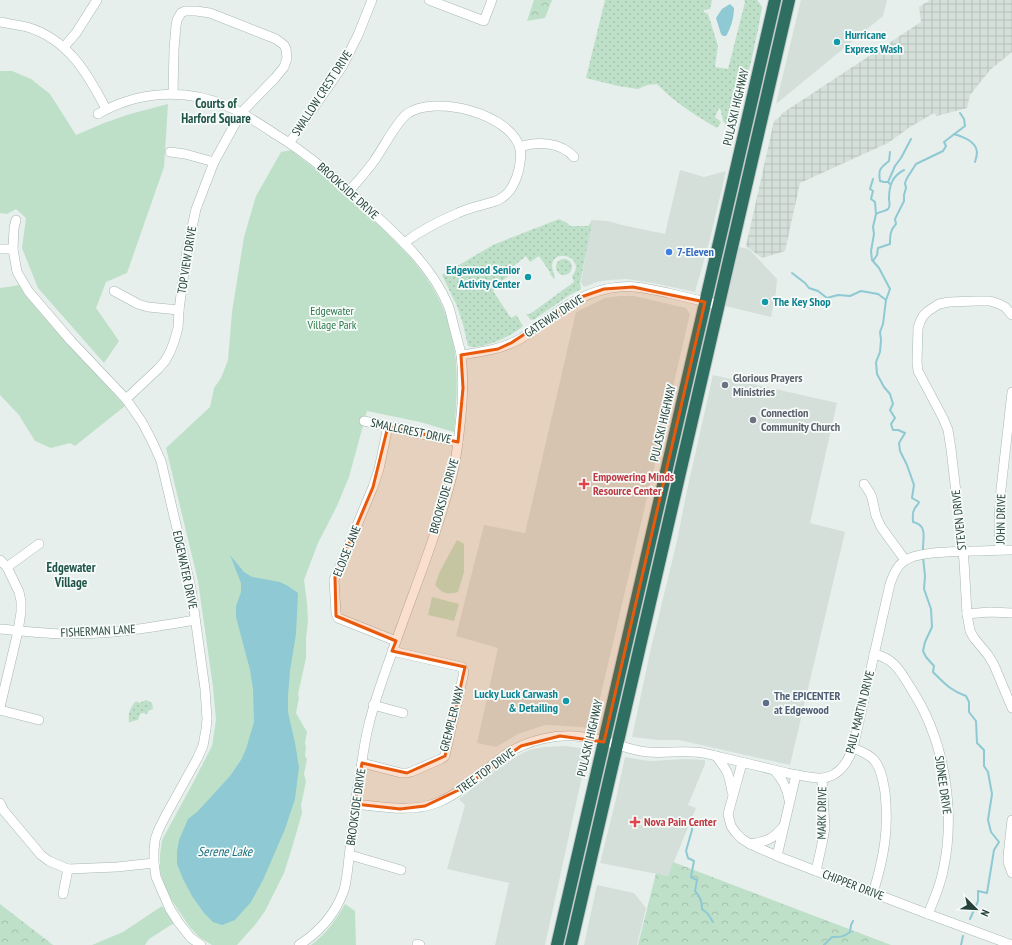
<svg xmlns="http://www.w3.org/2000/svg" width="1012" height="945" font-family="'PT Sans Narrow',sans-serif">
	<defs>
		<pattern id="industrial-grid" width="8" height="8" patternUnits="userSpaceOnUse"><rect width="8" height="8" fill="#d4dfda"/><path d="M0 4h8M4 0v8" fill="none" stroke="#b6c1bc"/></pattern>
		<pattern id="grass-dots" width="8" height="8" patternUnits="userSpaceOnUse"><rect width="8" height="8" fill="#bfe0c8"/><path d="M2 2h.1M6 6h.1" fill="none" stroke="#a4c1ad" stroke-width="1.8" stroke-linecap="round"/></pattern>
		<pattern id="forest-crowns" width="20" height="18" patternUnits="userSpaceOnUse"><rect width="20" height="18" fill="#bfe0c8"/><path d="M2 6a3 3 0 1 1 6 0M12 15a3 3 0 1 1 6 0" fill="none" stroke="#a4c1ad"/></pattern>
	</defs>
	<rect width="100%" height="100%" fill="#e6efeb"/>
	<g fill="#d4dfda">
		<polygon points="801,0 887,0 883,16 776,104"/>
		<polygon points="680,170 704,177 726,171 711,235 695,292 653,283 627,279 609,280 597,282 584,287 581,283 591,220 608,221 622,225 665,234"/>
		<polygon points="739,247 749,249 777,279 776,292 771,317 725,306"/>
		<polygon points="620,296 634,296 686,308 690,314 605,677 593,728 551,725 545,725 518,734 496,747 477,743 498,648 456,636 484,525 525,533 576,312 605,298"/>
		<polygon points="713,375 837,403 810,523 845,532 790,765 679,740 658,740 632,737 651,648 677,541 686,495"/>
		<polygon points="565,746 588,749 545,945 495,945 509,883 447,869 465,805 459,799 509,760 529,750 544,747"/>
		<polygon points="625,757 642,760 651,761 686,759 705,760 705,764 688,805 696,808 668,876 600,863 616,799"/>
		<polygon points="597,885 634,893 646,908 637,945 584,945"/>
	</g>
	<polygon fill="url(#industrial-grid)" points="930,0 1012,0 1012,52 990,70 970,95 967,108 937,116 934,113 910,127 888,143 800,183 785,251 762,258 746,246 774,121 781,116 781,114 921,22 919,7"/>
	<g fill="url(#grass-dots)">
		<path d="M 605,0 L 712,0 L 710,9 L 704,10 L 704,12 L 708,14 L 718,46 L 715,67 L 728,69 L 745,2 L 744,0 L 757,0 L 762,7 L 758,30 L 740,111 C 737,118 732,121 728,127 L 723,121 L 721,111 L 719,108 L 715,117 L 721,122 L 717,128 C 695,115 675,103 657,84 L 647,85 L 638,89 L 618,86 L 586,78 Z"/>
		<path d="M 559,219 L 567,223 L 570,226 L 588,226 L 592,222 L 580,283 L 581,289 L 568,296 L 535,319 L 531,320 L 526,314 L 530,314 L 574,282 L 572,276 C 587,258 554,247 552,265 C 552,269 554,274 555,278 L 554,279 L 550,274 L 550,272 L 539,256 L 530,262 L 526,256 L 511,268 L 514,272 L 503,280 L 504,282 L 502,282 L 499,279 L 493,283 L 496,288 L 493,291 L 511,318 L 516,315 L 517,316 L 523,326 C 514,335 480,351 468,346 L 463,324 L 457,306 L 442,275 L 493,245 Z"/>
		<circle cx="564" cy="267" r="8"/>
		<path d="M 146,700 L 152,703 L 153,709 L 149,710 L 147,714 L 143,713 L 140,714 L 138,720 L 129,722 C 128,713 130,708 136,701 L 139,703 Z"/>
	</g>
	<g fill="url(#forest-crowns)">
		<polygon points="534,0 552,0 545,18 527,21"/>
		<polygon points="673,862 891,945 638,945 656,873 668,876"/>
		<polygon points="0,904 53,945 0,945"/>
	</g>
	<g fill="#bfe0c8">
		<polygon points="0,71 12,71 31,79 50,94 76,135 104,123 130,114 168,104 164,167 127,273 106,282 96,308 119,341 104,363 38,288 22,248 26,218 16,209 7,214 0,213"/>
		<path d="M 291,150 C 303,160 317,170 329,180 C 340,190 352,201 363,211 C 401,245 440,282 452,335 C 459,365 457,401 454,432 L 420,422 L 367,411 L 349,477 L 337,506 L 318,543 L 304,580 L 307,603 L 308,622 L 306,638 L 306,658 L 298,694 L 299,698 L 296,713 L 307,732 L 305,743 L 306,746 L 305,756 L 307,759 L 304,774 L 306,782 L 301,805 L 302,813 L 292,848 L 284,873 L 265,911 L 255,925 L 237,945 L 212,945 L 199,937 L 189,926 L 171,899 L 164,885 L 160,871 L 160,855 L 162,840 L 194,781 L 212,746 L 216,720 L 213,687 L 198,581 L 166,448 L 210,407 L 214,388 L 221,378 L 228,360 L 232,312 L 244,237 L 256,196 L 281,152 Z"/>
		<polygon points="19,285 25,295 50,324 125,406 75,446 70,443 51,448 35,441 19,415 0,395 0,288 14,286"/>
		<path d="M 457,540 L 464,544 L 464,572 L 458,592 C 447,595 443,594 435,585 L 440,571 Z"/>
		<polygon points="432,597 459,604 454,621 428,615"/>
		<path d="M 345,904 L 355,911 L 356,945 L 311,945 C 326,934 336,920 345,904 Z"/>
		<polygon points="162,906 174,923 149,939 145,945 92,945 123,932"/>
	</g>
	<g fill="#8ec9d4">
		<path d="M 730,4 L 734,8 C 734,17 731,28 726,36 L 723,36 L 721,34 L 716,18 L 722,9 Z"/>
		<polygon points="230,555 244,572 252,577 280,582 288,586 298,593 296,634 290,671 288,696 288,712 295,743 299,767 295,799 285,829 263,880 251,902 235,920 222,925 213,922 204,913 192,896 183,879 177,864 177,852 179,840 188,819 197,812 210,798 230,776 241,760 246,749 254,722 253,689 250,670 236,617 236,606 241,592 241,583"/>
	</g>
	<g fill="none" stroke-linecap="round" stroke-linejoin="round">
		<g stroke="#8ec9d4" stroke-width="2">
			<path d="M 954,134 C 963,137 976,141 977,152 C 977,155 976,159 975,162"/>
			<path d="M 904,170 C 892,176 889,186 889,199 C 889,202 891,206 888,209 C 886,211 879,212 876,214 L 873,227 L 874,234 L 871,251 L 872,260 L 879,268 L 890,289 L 886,300 L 883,324 L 880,332 L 881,340 L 880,352 L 876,362 L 877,374 L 884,387 L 890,394 L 893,404 L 890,410 L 895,418 L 891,424 L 893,430 L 898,430 L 905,433 L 899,443 L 900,451 L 907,465 L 914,485 L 912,498 L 919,502 C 918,506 915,506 914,510 C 912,513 913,518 913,522 C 929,525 922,541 923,552"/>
			<polyline points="873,179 870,189 873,191 871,199 875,202 876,214"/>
			<path d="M 888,182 L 884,182 L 880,181 C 878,170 880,168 889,161 L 890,152"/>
			<polyline points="890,184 888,182 895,166 901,158 911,139"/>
			<path d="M 873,261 L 877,255 L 878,248 L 890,244 C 890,236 890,230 896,224 L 895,219 L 904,201 L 904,195 L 906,188 L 905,183 L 907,178 L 916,164 L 943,151 L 946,146 L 944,142 L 965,126 L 964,119 L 960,113"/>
			<polyline points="792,273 805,283 809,288 818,291 827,298 838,295 850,296 861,291 878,294 886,300"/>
			<path d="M 923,557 L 925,576 L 924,589 L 931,609 L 932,627 L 925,642 L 923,651 L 926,657 L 934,666 L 933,672 C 944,683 951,691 966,696 L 969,702 L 969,712 L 976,721 L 977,743 L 984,750 L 984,766 L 988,772 L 992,794 L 988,820 L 991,832 L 999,842 L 994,850 L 987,893 L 978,891 L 978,901 L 970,919"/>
			<path d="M 692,822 L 692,830 L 686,851 L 688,858 L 694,861 L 691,877 L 697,880 L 695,891 C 700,896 702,901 702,909 L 708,914 L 713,922"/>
			<path d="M 824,945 L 832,937 C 840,937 844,937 850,932 L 851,925 L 853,921"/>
			<polyline points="961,945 963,936"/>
		</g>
		<defs>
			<g id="minor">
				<polyline points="429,0 484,21 492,0"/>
				<path d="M 0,22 C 9,24 19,25 27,27 C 68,39 88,74 106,109"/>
				<polyline points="64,47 76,33 97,0"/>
				<path d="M 98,114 C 138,91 185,88 227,106 C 244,113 260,124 275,134 C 310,155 341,183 371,211 C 400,238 432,267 448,305 C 451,312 452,320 454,327 C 456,335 459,345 461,354 C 463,370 463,387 462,404 C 460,428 458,452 452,476 C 437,535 413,592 393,650 C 384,675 375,699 369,724 C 365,739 363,754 361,768 C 359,781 356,794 355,807 C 353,824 351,840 349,857 C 348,868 347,879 344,890 C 336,913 319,932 299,945"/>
				<polyline points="290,142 342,67 358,35 372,0"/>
				<path d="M 520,147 C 537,141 561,142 574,157"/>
				<polyline points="170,152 185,154 214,162"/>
				<path d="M 349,191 C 358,181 367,171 374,161 C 383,149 396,122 407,114 C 435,94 512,114 520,149 C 522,156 519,170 517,176 C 513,187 508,196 496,201 C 484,205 470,207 458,213 C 439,221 420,231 404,243"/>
				<polyline points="16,220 14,228 13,249 17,272 29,292 71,341 126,399 142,422 152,441 161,461 191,588 205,689 207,719 206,729 203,746 197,759 166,815 158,831 155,840 154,851 154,863 156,877 170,909 179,923 191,938 201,945"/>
				<polyline points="0,249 13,249"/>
				<polyline points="114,291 138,304 148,307 179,310"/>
				<polyline points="1012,315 1005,307 999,304 990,301 976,301 949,302 939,304 928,311 923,316 920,322 918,328 917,362 918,371 943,418 948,430 951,449 964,561 967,614 970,631 974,638 988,655 994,665 1012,708"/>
				<path d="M 461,355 C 482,352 503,349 522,338 C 528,334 533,329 539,325 C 563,307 589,289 620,287 C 636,285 653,290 668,293 C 685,297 702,301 719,305"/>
				<polyline points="126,399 158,369 165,361 170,352 174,342 178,328 179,310 187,250 196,209 214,162 241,113 275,78 284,67 287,58 286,49 284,45 276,39 210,13 196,11 185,11 181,13 177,20 176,26 174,49 173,94"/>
				<polyline points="364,421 458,442"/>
				<polyline points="388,426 379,469 373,487 337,573 334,580 336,613 338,618 396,641"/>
				<polyline points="864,484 870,493 872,498 876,516 881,527 905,560"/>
				<polyline points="1000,550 999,519 1001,489 1012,392"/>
				<polyline points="0,560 7,567 19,592 21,601 21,612 18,631 0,707"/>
				<polyline points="7,567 39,544"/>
				<polyline points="967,614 989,612 1012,613"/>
				<path d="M 0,629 C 22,631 45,634 67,634 C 109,635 154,627 195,620"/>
				<path d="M 874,654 C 896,659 901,673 912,690 C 945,741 956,812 943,871 C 940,886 934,900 928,914"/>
				<polyline points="373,705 403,713"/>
				<polyline points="0,710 39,720"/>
				<path d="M 853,748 C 860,751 869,754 874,760 C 881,768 883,781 885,792 C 889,830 884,857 873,893"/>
				<path d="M 716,756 C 728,771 729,774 732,792"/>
				<polyline points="362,763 401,773 407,773 411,772 441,759 445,756 446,751 464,672 462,667 392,651"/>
				<polyline points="742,763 728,814 731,826 736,833 742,839 750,844 777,856 928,914 1012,945"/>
				<path d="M 774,770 C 782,779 787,787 789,800"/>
				<polyline points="0,803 4,811 41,855 49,861 68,869 117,867 154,863"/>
				<path d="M 355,804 C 382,807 413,813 439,802 C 464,791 483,771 505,755 C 527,740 557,733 583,737 C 595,738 607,742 618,745 C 628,748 637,751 648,752 C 668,754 688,749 708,754 C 734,760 761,767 787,773 C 797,775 814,779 823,778 C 839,776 848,762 853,748 L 890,584 C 893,576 896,567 904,561 C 918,551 954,552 972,551 C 985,551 999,550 1012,550"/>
				<polyline points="1012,820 1008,856 1008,862 1012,873"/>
				<path d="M 750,844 C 767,841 772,840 783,827"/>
				<polyline points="350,855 401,870"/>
				<polyline points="777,856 796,775"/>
				<polyline points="816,871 822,844 825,828 822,778"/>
				<polyline points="63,894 68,869"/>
				<polyline points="417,944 420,945"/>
			</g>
			<g id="highway">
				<polyline points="557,945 775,0"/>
				<polyline points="571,945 789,0"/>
			</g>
		</defs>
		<use href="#minor" stroke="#a8b8b2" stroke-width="10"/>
		<use href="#highway" stroke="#c2cac8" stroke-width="14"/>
		<use href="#minor" stroke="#fff" stroke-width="9"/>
		<use href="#highway" stroke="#2f6f62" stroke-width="12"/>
	</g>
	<path fill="#e8590c" fill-opacity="0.2" stroke="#e8590c" stroke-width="3" stroke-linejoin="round" d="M 633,287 L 705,302 L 604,742 L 560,736 L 521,746 L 463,788 L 425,806 L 400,809 L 355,804 L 362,763 L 407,773 L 445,756 L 465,667 L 392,651 L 396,641 L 336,616 L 335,577 L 373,487 L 388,426 L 458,442 L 463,388 L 461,355 L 498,349 L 511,343 L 581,297 L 604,289 Z"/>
	<g fill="#0f9aa8" stroke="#f7fbf9" stroke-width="1.5">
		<circle cx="837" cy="42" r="4"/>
		<circle cx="528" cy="277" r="4"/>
		<circle cx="765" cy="302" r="4"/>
		<circle cx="566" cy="701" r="4"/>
	</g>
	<circle fill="#3f7fe0" stroke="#f7fbf9" stroke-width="1.5" cx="669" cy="252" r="4"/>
	<g fill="#6b7280" stroke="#f7fbf9" stroke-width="1.5">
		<circle cx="725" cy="385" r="4"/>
		<circle cx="753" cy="420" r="4"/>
	</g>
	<g fill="#e0444e" stroke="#f7fbf9" stroke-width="1.5">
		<path d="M582 478h4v4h4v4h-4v4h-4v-4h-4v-4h4z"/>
		<path d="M633 816h4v4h4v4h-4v4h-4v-4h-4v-4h4z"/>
	</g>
	<circle fill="#5c6f8a" stroke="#f7fbf9" stroke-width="1.5" cx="766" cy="703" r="4"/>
	<g text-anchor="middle" stroke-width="3.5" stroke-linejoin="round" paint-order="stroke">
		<g font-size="12" font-weight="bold" fill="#0d838f" stroke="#f7fbf9" text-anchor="start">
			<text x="845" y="39">Hurricane<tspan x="845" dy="14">Express Wash</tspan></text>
			<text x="520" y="274" text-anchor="end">Edgewood Senior<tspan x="520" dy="14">Activity Center</tspan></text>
			<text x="773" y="306">The Key Shop</text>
			<text x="558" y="698" text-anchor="end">Lucky Luck Carwash<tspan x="558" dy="14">&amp; Detailing</tspan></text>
		</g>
		<g font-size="12" fill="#24423a" stroke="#f7fbf9">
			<text transform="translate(322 93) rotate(-57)" y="4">SWALLOW CREST DRIVE</text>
			<text transform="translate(736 107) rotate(-77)" y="4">PULASKI HIGHWAY</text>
			<text transform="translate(348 191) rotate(42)" y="4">BROOKSIDE DRIVE</text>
			<text transform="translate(187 260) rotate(-81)" y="4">TOP VIEW DRIVE</text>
			<text transform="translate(554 316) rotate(-33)" y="4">GATEWAY DRIVE</text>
			<text transform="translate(663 423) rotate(-77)" y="4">PULASKI HIGHWAY</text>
			<text transform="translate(411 431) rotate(12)" y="4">SMALLCREST DRIVE</text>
			<text transform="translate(444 496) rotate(-74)" y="4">BROOKSIDE DRIVE</text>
			<text transform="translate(1001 519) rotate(-89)" y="4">JOHN DRIVE</text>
			<text transform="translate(959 520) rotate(-96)" y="4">STEVEN DRIVE</text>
			<text transform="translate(347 551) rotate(-68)" y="4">ELOISE LANE</text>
			<text transform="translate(185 570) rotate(78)" y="4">EDGEWATER DRIVE</text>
			<text transform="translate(98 631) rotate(-3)" y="4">FISHERMAN LANE</text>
			<text transform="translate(860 712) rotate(-76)" y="4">PAUL MARTIN DRIVE</text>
			<text transform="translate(452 719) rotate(-76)" y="4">GREMPLER WAY</text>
			<text transform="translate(590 738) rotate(-77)" y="4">PULASKI HIGHWAY</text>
			<text transform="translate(486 771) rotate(-36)" y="4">TREE TOP DRIVE</text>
			<text transform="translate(943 785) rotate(82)" y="4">SIDNEE DRIVE</text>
			<text transform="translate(356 807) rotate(-82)" y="4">BROOKSIDE DRIVE</text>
			<text transform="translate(822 813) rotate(-89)" y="4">MARK DRIVE</text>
			<text transform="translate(853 885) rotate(21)" y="4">CHIPPER DRIVE</text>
		</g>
		<g font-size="12" font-weight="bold" fill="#366cbe" stroke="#f7fbf9" text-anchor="start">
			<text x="677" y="256">7-Eleven</text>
		</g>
		<g font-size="12" fill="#2d7a4b" stroke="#f7fbf9">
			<text x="332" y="315">Edgewater<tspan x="332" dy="14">Village Park</tspan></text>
		</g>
		<g font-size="12" font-weight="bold" fill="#5b616d" stroke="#f7fbf9" text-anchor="start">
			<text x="733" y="382">Glorious Prayers<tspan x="733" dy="14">Ministries</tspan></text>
			<text x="761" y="417">Connection<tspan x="761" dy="14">Community Church</tspan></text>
		</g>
		<g font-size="12" font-weight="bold" fill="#be3a42" stroke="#f7fbf9" text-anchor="start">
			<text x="593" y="481">Empowering Minds<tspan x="593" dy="14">Resource Center</tspan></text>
			<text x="644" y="826">Nova Pain Center</text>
		</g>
		<g font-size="12" font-weight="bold" fill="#4e5e75" stroke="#f7fbf9" text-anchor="start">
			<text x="774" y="700">The EPICENTER<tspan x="774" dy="14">at Edgewood</tspan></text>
		</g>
		<g font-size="13" font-weight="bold" fill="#1f5548" stroke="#f7fbf9">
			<text x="216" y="108">Courts of<tspan x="216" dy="15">Harford Square</tspan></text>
			<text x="71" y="572">Edgewater<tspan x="71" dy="15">Village</tspan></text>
		</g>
		<g font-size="13" font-style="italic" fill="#1c6f80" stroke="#f7fbf9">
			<text x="225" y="856">Serene Lake</text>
		</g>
	</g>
	<g transform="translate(976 909) rotate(114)" stroke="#f7fbf9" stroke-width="3" paint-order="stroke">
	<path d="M0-3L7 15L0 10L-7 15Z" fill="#24423a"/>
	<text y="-6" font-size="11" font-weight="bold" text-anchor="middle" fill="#24423a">N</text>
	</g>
</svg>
